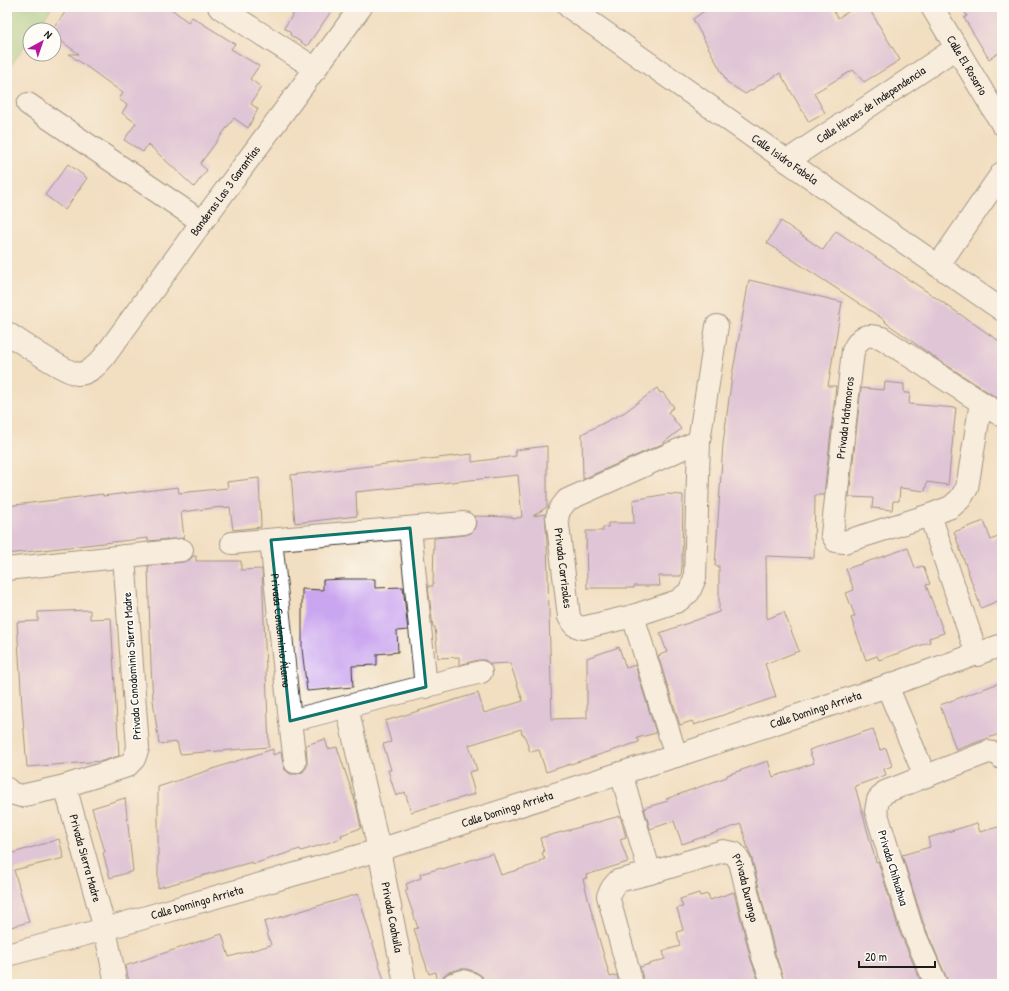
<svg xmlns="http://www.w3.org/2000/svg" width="1009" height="991" font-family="'Patrick Hand',sans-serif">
	<rect width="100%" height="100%" fill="#fdfcf7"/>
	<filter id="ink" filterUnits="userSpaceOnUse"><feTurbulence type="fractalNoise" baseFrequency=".025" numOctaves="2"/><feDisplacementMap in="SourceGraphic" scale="8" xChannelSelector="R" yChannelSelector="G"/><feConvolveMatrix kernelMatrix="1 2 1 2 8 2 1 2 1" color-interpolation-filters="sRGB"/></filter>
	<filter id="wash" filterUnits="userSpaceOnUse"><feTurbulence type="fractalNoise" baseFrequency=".012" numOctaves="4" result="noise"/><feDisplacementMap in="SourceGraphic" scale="16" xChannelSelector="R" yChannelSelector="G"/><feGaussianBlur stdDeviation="0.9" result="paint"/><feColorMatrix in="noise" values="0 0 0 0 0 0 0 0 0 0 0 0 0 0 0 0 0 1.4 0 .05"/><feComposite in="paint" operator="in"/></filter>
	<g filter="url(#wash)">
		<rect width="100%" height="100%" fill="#f2dfc1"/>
		<polygon fill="#93d38a" stroke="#587853" points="7,7 52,7 35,30 30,30 30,38 7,71"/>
		<g id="blocks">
			<g fill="#cba6f0">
				<polygon points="69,7 169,7 188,22 192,17 235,44 231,49 259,66 250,79 261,87 251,104 258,109 248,128 234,118 200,164 207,170 194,187 148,144 143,152 124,140 136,123 122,113 127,105 119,99 123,93 69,54 79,54 54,36 54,30 52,30"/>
				<polygon points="298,7 334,7 307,46 290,35 291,33 284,28"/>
				<polygon points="710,7 831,7 838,18 856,7 868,7 900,60 864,82 853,70 814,93 825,113 809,122 780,73 745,94 727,82 693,19"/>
				<polygon points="962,7 1002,7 1002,51 989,59 964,18 967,16"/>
				<polygon points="68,164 87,178 65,210 45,195"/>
				<polygon points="781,221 823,250 836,231 926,291 1002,343 1002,401 934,357 885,322 886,321 767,243"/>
				<polygon points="749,280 842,302 828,386 836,386 824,495 815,495 814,558 766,556 767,619 784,612 799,651 765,664 776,697 694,725 692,721 680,725 658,656 667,652 660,633 719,612 719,566 715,566 723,444 732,376"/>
				<polygon points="885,382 904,384 904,393 910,393 909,404 956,408 948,485 927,482 925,491 900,488 899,501 893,501 892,510 872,508 873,498 849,497 861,388 884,390"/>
				<polygon points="657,388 660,393 662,392 674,407 668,412 681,429 662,444 583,479 582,434 625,412"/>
				<polygon points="547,446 547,507 533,516 545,514 547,542 552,719 587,718 587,658 619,647 626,668 635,665 656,733 637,738 639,742 546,772 539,750 530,752 524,734 522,735 521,729 469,745 477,770 469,772 475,794 411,812 405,792 396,796 388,770 391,770 383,744 391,742 385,721 478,693 484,713 523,701 510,663 490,664 485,660 478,660 459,665 459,657 438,658 435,627 433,627 428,586 433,586 434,538 465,535 471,533 475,528 476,522 475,516 512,517 513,519 522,517 518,475 356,492 357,516 295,523 291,475 472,454 472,462 516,456 515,450"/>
				<polygon points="259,478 261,527 233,530 230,507 222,508 222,507 181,512 184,538 148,541 148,538 7,554 7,506 103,494 103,496 178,487 179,493 228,488 227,482"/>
				<polygon points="667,494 683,495 682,566 681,576 659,576 660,586 634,586 634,588 587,588 586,531 603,531 603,527 608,527 608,523 634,523 633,500"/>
				<polygon points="984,521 991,540 1002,535 1002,599 981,608 954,532"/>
				<polygon points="908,548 915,568 923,566 930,584 926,585 944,633 929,638 930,642 879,660 877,656 866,660 851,618 855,616 846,593 854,590 846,569"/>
				<polygon points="193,556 196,556 196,561 241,561 241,570 262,569 269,747 180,754 177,742 159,744 153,700 151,666 148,566 183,562 189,560"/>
				<polygon points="342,579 375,579 375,588 403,587 408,630 397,631 398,652 377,654 377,665 352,666 353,687 307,691 302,649 302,589 323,590 323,580"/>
				<polygon points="90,610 90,619 111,618 119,756 103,761 27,767 22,707 17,622 38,621 38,612"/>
				<polygon points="1002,682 1002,733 956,750 940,705"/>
				<polygon points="873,729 880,750 886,748 892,766 884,769 886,775 855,786 876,862 878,861 899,930 922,984 785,984 775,953 752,859 749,852 741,824 682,844 674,821 650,829 644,808 668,801 666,799 727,777 727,775 768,761 773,777 814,763 809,750"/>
				<polygon points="325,739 328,749 337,747 356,804 361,828 341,835 342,838 321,845 301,851 300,849 253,864 252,862 158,888 158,787 273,749 273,755 281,752 283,764 285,770 290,774 297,774 303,772 307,767 307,760 306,745"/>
				<polygon points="125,798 133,871 110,878 103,853 105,852 92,808"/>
				<polygon points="620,816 626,837 620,839 628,862 586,875 587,878 583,879 594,921 610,977 617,975 619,984 484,984 482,976 476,972 467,969 460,969 449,972 444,975 441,981 441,984 438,984 436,972 429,974 414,929 418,928 405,890 408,890 406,884 421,878 420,874 441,868 442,869 493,853 501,875 540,863 539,861 545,859 542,853 544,852 540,838"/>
				<polygon points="977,823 980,832 1002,826 1002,984 948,984 947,979 923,922 902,855 930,847 928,838"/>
				<polygon points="59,839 64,858 14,870 29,922 7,928 7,855"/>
				<polygon points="734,892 751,960 760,984 644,984 640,967 665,959 663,951 680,946 677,932 683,930 677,908 683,907 680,899 699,893 700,896 708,894 710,900"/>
				<polygon points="358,894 385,984 130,984 125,966 222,934 229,957 271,945 264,922"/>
			</g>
		</g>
	</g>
	<g filter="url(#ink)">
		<use href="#blocks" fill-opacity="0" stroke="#3c3935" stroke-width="1"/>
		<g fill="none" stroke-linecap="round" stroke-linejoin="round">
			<defs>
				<g id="minor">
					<polyline points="219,7 316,69"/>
					<path id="s1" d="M 569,7 L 787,161 L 1002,310"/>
					<path id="s2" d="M 932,7 L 1002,124"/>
					<polyline points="28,104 202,222"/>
					<path id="s3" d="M 787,161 L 956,48"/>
					<polyline points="938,266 1002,173"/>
					<path id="s4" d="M 7,333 C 21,342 64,372 78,374 C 89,374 98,364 104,357 L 202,222 L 361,7"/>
					<path id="s5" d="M 981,402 L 967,488 L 960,499 L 951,507 L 930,515 L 844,542 L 836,541 L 832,534 L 853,351 C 860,336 866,333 882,338 L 1002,416"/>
					<path id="s6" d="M 699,441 L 567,500 L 560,509 L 557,517 L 569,617 L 574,625 L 582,628 L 633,616 L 678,601 L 689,592 L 695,578 L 699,441 L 717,326"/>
					<polyline points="930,515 977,655"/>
					<polyline points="410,528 426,687"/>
					<path id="s7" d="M 271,540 L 290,721 L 295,762"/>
					<polyline points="232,543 464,523"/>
					<polyline points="7,569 182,550"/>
					<polyline points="633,616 676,756"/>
					<polyline points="887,686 925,776"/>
					<path id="s8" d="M 347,707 L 379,850 L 405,984"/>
					<polyline points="290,721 481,672"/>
					<polyline points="621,773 650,873"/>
					<path id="s9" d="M 65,786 L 105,929 L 116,984"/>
					<polyline points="7,789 11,793 21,796 65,786 127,766 134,759 138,748 124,556"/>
					<path id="s10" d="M 7,955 L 105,929 L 379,850 L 621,773 L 676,756 L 887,686 L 1002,645"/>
					<polyline points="453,984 463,981 472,984"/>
					<path id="s11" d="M 632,984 L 608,896 L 612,888 L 618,881 L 650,873 L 723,851 L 734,853 L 740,862 L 763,957 L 773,984"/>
					<polyline points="936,984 911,926 876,811 878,800 885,792 988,752 999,754 1002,758"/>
				</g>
			</defs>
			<use href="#minor" stroke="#3c3935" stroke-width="24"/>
			<use href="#minor" stroke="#fff" stroke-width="22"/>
		</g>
	</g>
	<path d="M0 0H1009V991H0ZM 410,528 L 426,687 L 290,721 L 271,540 Z" fill="#f2dfc1" fill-opacity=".55" fill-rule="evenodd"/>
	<path fill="none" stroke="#0f766e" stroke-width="3" stroke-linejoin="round" d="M 410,528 L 426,687 L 290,721 L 271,540 Z"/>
	<g text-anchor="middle" stroke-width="3" stroke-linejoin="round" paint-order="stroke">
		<g font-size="12" fill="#1c1c1c" stroke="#fdfcf7">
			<text dy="4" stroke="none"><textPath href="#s2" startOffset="68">Calle El Rosario</textPath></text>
			<text dy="4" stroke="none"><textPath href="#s3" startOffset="101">Calle Héroes de Independencia</textPath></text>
			<text dy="4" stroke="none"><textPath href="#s1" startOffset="264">Calle Isidro Fabela</textPath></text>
			<text dy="4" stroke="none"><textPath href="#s4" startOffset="320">Banderas Las 3 Garantías</textPath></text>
			<text dy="4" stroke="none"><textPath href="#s5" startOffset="358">Privada Matamoros</textPath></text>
			<text dy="4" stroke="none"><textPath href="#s6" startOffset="216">Privada Carrizales</textPath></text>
			<text dy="4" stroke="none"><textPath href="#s7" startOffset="91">Privada Condominio Álamo</textPath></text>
			<text transform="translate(132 666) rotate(-94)" y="4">Privada Conodominio Sierra Madre</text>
			<text dy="4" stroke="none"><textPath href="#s10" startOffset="845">Calle Domingo Arrieta</textPath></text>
			<text dy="4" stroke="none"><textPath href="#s10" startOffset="521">Calle Domingo Arrieta</textPath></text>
			<text dy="4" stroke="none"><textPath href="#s9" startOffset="75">Privada Sierra Madre</textPath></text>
			<text transform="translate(893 868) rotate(73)" y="4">Privada Chihuahua</text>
			<text dy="4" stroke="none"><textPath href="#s11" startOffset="267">Privada Durango</textPath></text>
			<text dy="4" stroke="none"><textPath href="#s10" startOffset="197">Calle Domingo Arrieta</textPath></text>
			<text dy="4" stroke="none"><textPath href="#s8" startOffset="215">Privada Coahuila</textPath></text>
		</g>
	</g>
	<rect width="1009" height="991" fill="none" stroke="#fdfcf7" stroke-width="24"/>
	<g transform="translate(42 42) rotate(40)"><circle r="19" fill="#fdfcf7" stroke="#a3a29f"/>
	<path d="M0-3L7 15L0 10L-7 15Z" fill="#b5179e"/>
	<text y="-6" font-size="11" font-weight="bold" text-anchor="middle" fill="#1c1c1c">N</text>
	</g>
	<path d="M859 961v6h76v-6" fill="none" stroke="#1c1c1c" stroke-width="2"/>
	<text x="865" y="961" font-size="12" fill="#1c1c1c" stroke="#fdfcf7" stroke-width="3" paint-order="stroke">20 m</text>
</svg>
